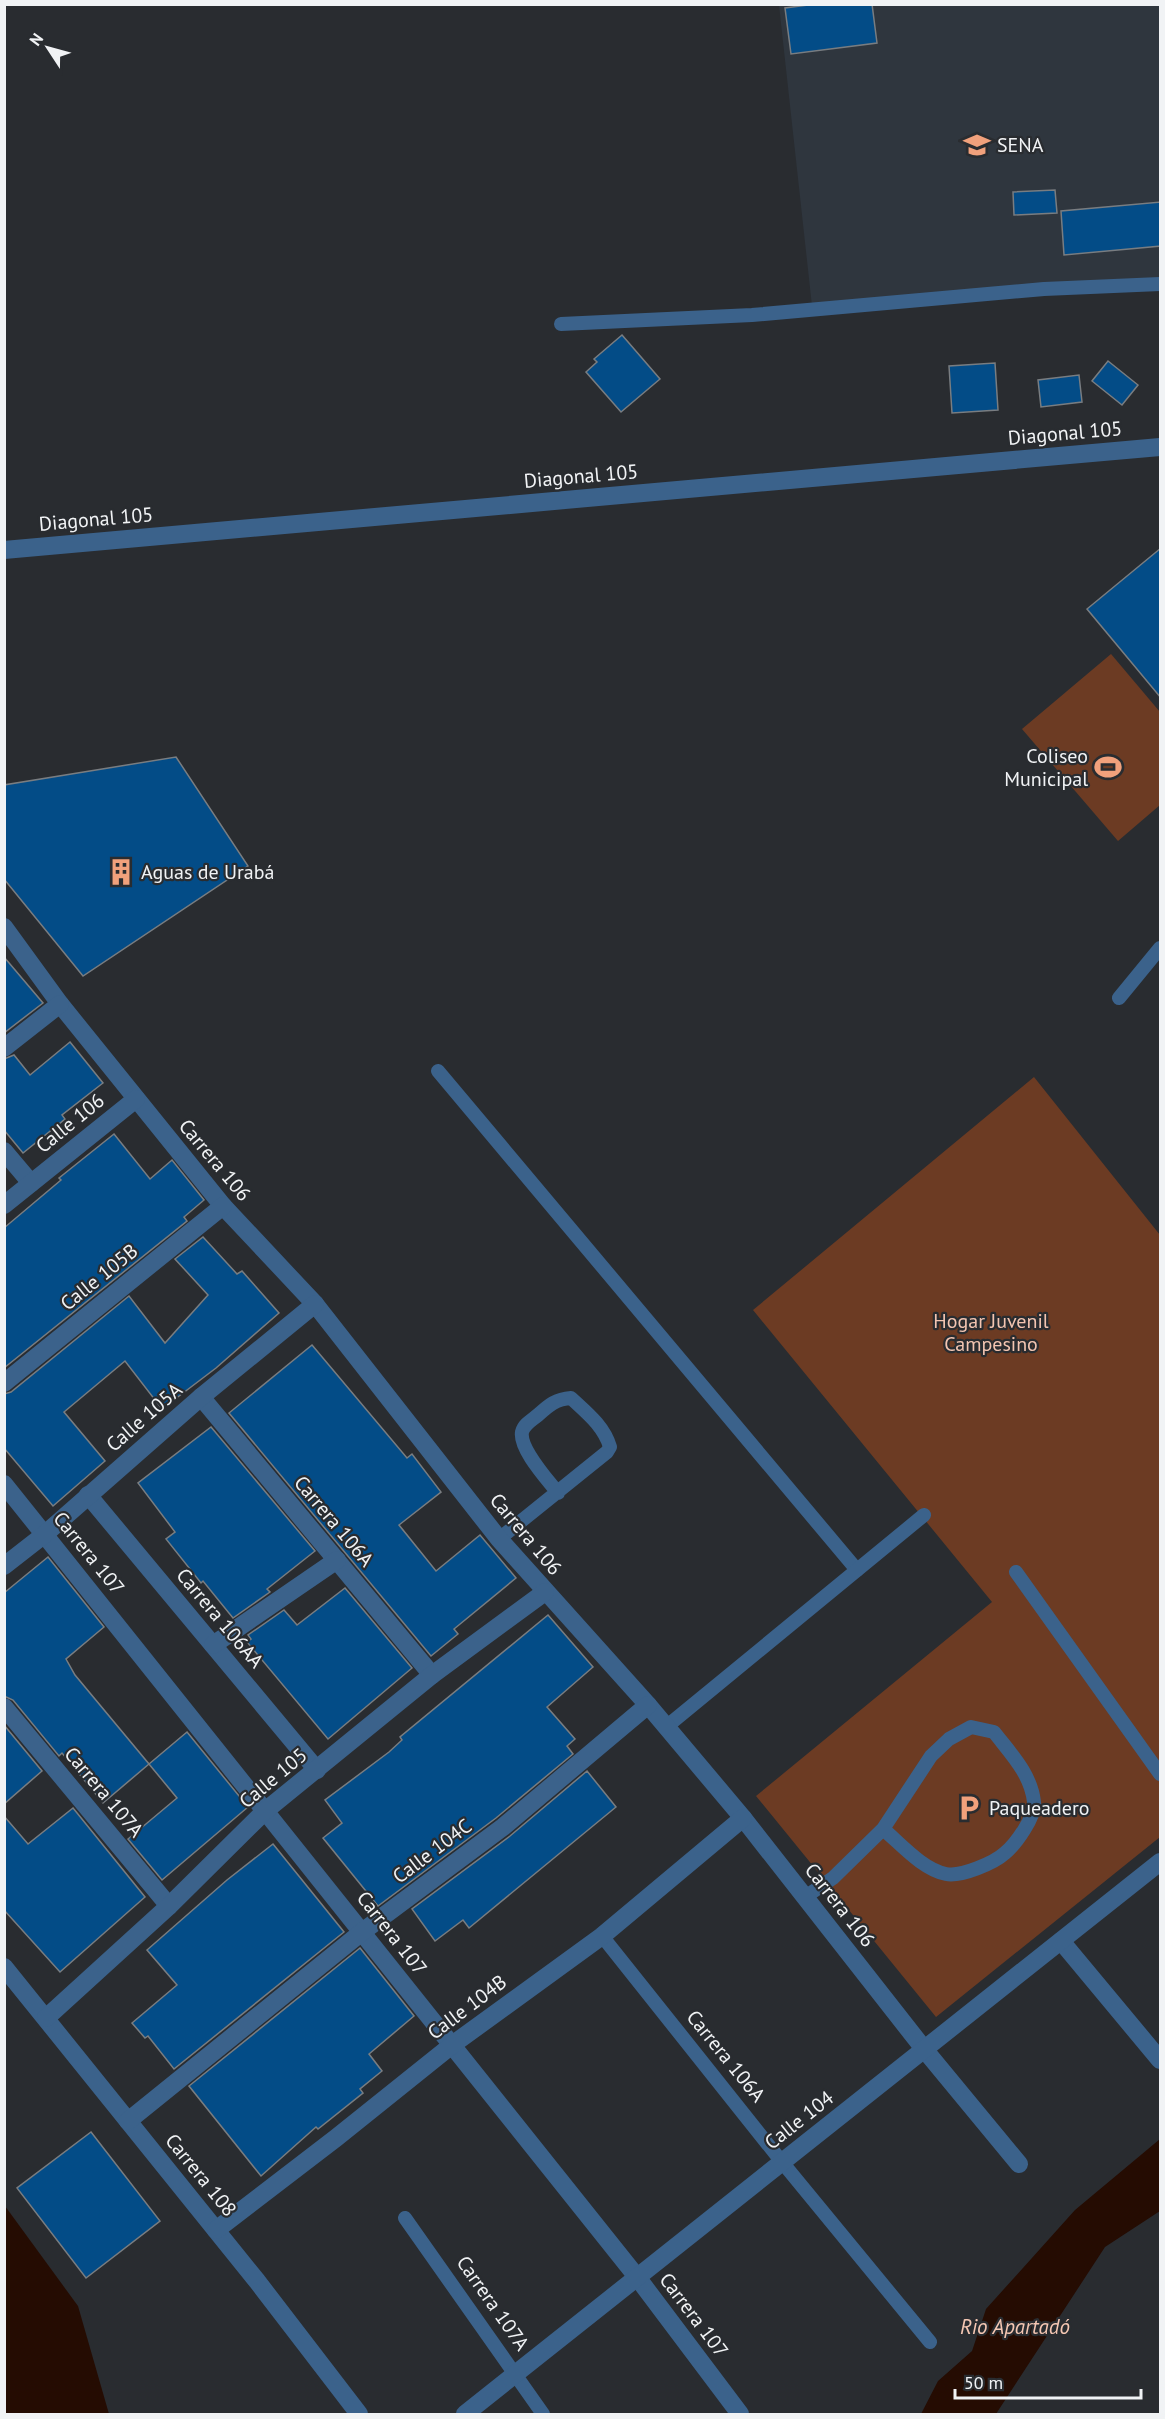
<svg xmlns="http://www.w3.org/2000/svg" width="1165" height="2419" font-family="'PT Sans',sans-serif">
	<rect width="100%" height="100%" fill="#292c30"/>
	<polygon fill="#2f363e" points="779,5 1160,5 1160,285 812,306"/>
	<g fill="#6c3b23">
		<polygon points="1111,654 1160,712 1160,805 1118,841 1022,729"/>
		<polygon points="1034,1077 1160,1235 1160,1837 936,2017 756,1796 992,1602 753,1310"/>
	</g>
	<g fill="#250c02">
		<polygon points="1160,2139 1160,2211 1105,2247 996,2414 921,2414 938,2381 972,2351 986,2309 1075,2210"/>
		<polygon points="5,2206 78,2306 109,2414 5,2414"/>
	</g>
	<g fill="#034c87" stroke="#797d81" stroke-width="1.5">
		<polygon points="816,4 872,4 877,43 791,54 785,8"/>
		<polygon points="1055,190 1057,213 1014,215 1013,192"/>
		<polygon points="1161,202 1161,246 1064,255 1061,211"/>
		<polygon points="622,335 660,379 621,412 586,372 597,362 594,359"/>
		<polygon points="1108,361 1138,385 1122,405 1092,381"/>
		<polygon points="995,363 998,410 952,413 949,366"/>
		<polygon points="1079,375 1082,402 1041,407 1038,380"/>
		<polygon points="1161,548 1161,698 1087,609"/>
		<polygon points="176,757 248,866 83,976 4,879 4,785"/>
		<polygon points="4,957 43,1003 4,1033"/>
		<polygon points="70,1042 103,1083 62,1115 65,1119 23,1153 4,1130 4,1059 14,1055 30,1075"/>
		<polygon points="114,1134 150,1179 172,1160 204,1200 184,1217 187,1221 4,1368 4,1228 61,1180 59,1178"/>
		<polygon points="203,1237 237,1274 242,1271 279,1313 216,1368 162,1409 125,1361 64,1412 105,1461 53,1506 4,1448 4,1394 11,1392 129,1296 165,1343 208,1295 175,1259"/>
		<polygon points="312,1345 407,1458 412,1454 441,1492 399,1525 436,1571 480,1535 516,1578 454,1629 458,1634 431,1656 229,1413"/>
		<polygon points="211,1427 315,1551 267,1589 270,1592 233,1618 203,1581 201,1583 166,1539 175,1532 138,1483"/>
		<polygon points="48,1557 104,1627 66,1659 75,1675 149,1764 103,1803 62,1753 59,1756 13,1700 4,1696 4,1593"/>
		<polygon points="345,1588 412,1668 328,1739 247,1642 251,1639 248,1635 284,1610 297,1625"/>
		<polygon points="548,1615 593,1667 547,1707 575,1739 567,1746 573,1754 496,1818 378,1906 323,1838 342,1823 325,1800 389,1752 402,1740 400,1737"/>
		<polygon points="4,1725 42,1771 4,1804"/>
		<polygon points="187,1732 248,1807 162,1880 128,1839 177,1798 149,1764"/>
		<polygon points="587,1771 616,1807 469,1928 463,1920 435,1941 412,1909 510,1836"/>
		<polygon points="73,1808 145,1897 60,1972 4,1910 4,1816 28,1844"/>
		<polygon points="273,1844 344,1932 174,2069 148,2036 145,2038 132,2023 177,1985 147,1950 227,1880"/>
		<polygon points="360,1948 414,2016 369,2054 382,2071 360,2089 363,2093 318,2129 316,2127 261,2176 189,2086"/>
		<polygon points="91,2132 160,2221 86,2278 17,2188"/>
	</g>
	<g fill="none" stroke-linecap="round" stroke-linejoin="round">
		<g stroke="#3b628b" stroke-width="14">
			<polyline points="561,324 752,315 1044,289 1160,284"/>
			<polyline points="1119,998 1160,948"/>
			<polyline points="438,1071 857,1570"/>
			<path d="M 499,1539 L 607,1452 L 610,1447 C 604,1426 586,1412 571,1398 C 556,1399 549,1405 538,1415 C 532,1420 524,1424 522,1432 C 519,1449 548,1480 558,1493"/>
			<polyline points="1016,1572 1160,1774"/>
			<polyline points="666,1727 924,1515"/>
			<path d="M 805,1897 L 833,1878 L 883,1829 L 931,1756 L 949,1739 L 971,1727 L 994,1732 C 1011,1754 1031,1774 1034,1802 C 1036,1816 1016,1844 1005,1853 C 994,1863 961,1877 946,1874 C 922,1869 901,1844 883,1829"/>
			<polyline points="602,1936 782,2162 930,2342"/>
			<polyline points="405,2218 543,2414"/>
		</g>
		<g stroke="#3b628b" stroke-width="18">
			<polyline points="4,550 1160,447"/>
			<polyline points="4,927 60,1004 223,1206 315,1304 499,1539 648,1705 743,1818 924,2049 1019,2164"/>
			<polyline points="4,1048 60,1004"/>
			<polyline points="4,1151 31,1183"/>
			<polyline points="4,1205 136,1099"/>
			<polyline points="4,1383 223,1206"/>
			<polyline points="201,1397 432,1675"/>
			<polyline points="4,1484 637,2277 740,2414"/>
			<polyline points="88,1495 317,1770"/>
			<polyline points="4,1566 45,1534 201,1397 315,1304"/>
			<polyline points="213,1645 337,1560"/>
			<polyline points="4,1707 169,1906"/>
			<polyline points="1061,1941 1160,2060"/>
			<polyline points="4,1967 257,2281 359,2414"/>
			<polyline points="46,2018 169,1906 265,1811 432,1675 545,1592"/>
			<polyline points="128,2121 362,1932 503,1827 648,1705"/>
			<polyline points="216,2230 336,2138 452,2045 602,1936 743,1818"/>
			<polyline points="465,2414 1160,1862"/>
		</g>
	</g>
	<defs>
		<symbol id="university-bare" viewBox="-9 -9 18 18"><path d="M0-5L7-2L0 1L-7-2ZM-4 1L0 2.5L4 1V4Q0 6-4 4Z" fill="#f1a17c" stroke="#292c30" stroke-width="2.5" paint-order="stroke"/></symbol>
		<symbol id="stadium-bare" viewBox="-9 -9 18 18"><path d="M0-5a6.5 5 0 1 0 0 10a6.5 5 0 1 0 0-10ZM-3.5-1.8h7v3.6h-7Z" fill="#f1a17c" stroke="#292c30" stroke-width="2.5" paint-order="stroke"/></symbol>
		<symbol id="building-bare" viewBox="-9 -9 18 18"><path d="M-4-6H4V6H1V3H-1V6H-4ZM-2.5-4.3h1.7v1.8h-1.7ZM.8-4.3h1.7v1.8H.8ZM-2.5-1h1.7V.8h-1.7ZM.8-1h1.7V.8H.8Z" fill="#f1a17c" stroke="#292c30" stroke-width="2.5" paint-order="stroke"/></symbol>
		<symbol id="parking-bare" viewBox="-9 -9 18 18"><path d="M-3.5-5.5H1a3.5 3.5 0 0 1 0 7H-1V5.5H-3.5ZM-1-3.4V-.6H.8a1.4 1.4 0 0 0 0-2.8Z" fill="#f1a17c" stroke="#292c30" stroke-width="2.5" paint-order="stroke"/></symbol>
	</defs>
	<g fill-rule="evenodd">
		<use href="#university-bare" x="958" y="126" width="38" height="38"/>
		<use href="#stadium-bare" x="1089" y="748" width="38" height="38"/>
		<use href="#building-bare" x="102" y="853" width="38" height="38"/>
		<use href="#parking-bare" x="950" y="1789" width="38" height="38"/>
	</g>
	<g text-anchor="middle" stroke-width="4.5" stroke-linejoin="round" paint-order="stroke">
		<g font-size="20" fill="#f1f3f5" stroke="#292c30" text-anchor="start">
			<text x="997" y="152">SENA</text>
			<text x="1088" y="763" text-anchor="end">Coliseo<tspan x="1088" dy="23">Municipal</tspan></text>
			<text x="141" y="879">Aguas de Urabá</text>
			<text x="989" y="1815">Paqueadero</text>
		</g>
		<g font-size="20" fill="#f1f3f5" stroke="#292c30">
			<text transform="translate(1065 433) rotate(-5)" y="7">Diagonal 105</text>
			<text transform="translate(581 476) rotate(-5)" y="7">Diagonal 105</text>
			<text transform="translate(96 519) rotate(-5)" y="7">Diagonal 105</text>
			<text transform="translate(70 1123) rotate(-39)" y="7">Calle 106</text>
			<text transform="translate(215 1160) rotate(50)" y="7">Carrera 106</text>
			<text transform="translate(99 1277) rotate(-39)" y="7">Calle 105B</text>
			<text transform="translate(144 1417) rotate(-41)" y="7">Calle 105A</text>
			<text transform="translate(334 1521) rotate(50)" y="7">Carrera 106A</text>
			<text transform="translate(526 1534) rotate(50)" y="7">Carrera 106</text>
			<text transform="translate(89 1553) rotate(51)" y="7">Carrera 107</text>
			<text transform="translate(220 1618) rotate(50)" y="7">Carrera 106AA</text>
			<text transform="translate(273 1778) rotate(-40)" y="7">Calle 105</text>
			<text transform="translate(104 1792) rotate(50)" y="7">Carrera 107A</text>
			<text transform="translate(432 1851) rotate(-37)" y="7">Calle 104C</text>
			<text transform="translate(840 1905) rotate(52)" y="7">Carrera 106</text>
			<text transform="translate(392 1933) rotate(52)" y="7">Carrera 107</text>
			<text transform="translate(467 2007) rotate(-37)" y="7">Calle 104B</text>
			<text transform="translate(726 2056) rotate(51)" y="7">Carrera 106A</text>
			<text transform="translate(799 2120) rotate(-38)" y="7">Calle 104</text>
			<text transform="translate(201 2175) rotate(51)" y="7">Carrera 108</text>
			<text transform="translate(493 2303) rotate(55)" y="7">Carrera 107A</text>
			<text transform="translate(694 2315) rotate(53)" y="7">Carrera 107</text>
		</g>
		<g font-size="20" fill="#f3c5b1" stroke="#292c30">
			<text x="991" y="1328">Hogar Juvenil<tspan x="991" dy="23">Campesino</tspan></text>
		</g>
		<g font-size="21" font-style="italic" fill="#f5c7b3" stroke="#292c30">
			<text x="1015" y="2334">Rio Apartadó</text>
		</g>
	</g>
	<rect width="1165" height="2419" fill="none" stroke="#f1f3f5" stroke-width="12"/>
	<g transform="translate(48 48) rotate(306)" stroke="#292c30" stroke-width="4.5" paint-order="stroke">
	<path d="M0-4.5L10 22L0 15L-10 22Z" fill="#f1f3f5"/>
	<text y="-9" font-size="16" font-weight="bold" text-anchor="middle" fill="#f1f3f5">N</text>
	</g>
	<path d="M955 2389v9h186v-9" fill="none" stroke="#f1f3f5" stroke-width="3"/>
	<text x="964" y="2389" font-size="18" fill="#f1f3f5" stroke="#292c30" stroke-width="4.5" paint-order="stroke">50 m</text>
</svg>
